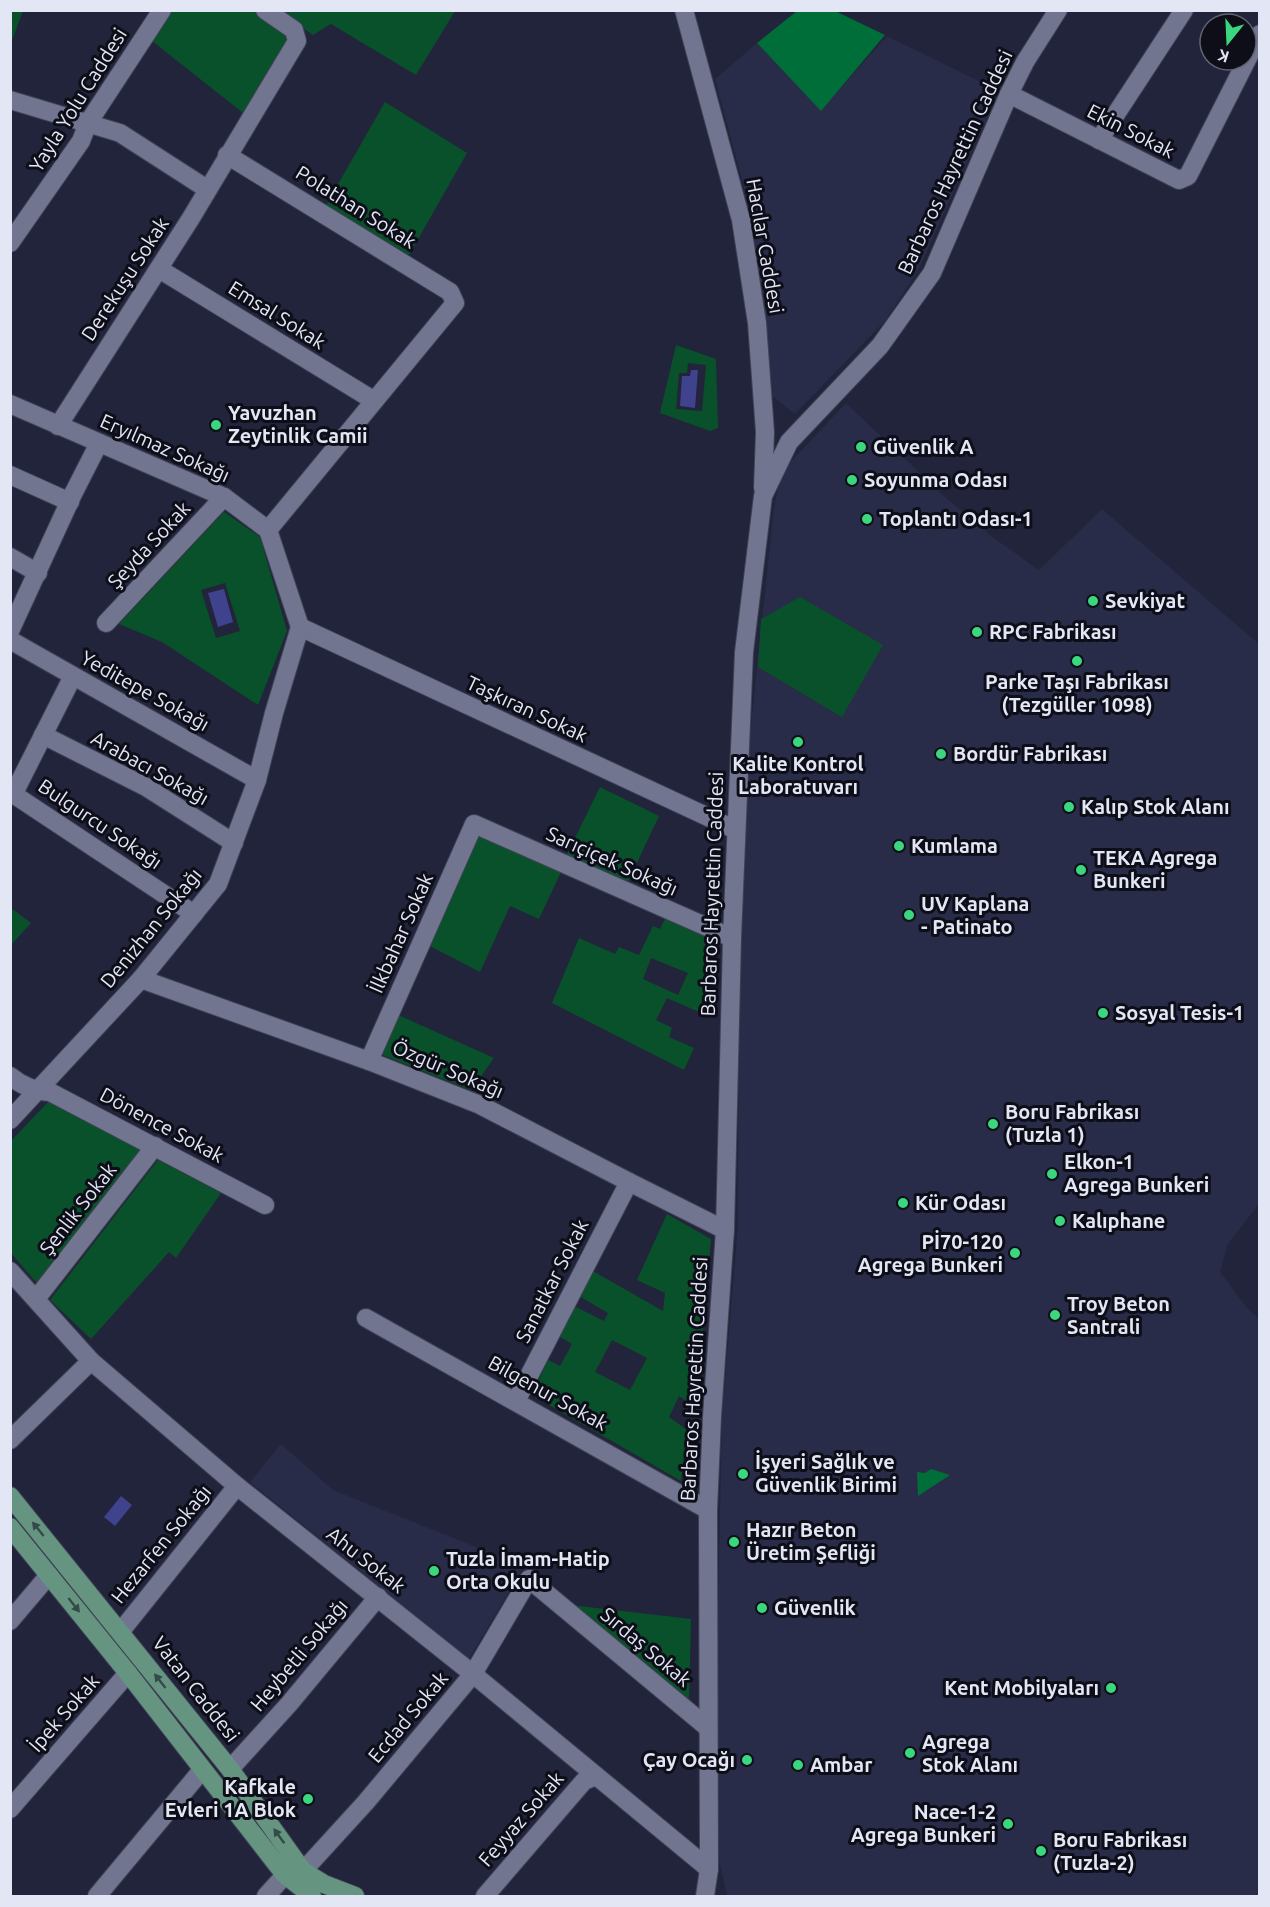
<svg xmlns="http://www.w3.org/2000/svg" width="1270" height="1907" font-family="Ubuntu,sans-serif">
	<rect width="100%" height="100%" fill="#21243a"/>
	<g fill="#292c48">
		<polygon points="887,36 999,91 920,267 886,320 795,414 771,395 752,217 715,79 757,43 821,110"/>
		<polygon points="846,403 944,496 994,538 1039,570 1102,509 1259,644 1259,1204 1228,1244 1220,1272 1248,1309 1259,1319 1259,1896 727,1896 715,1843 715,1764 722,1414 738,1226 739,937 748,754 774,506 783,470"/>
		<polygon points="281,1444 333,1490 524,1566 469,1659 250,1482"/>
	</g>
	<g fill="#09512a" fill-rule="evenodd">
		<polygon points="11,10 23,11 11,43 10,11"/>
		<polygon points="255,10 287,33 288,45 243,113 152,41 170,11"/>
		<polygon points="278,11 455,11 416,75 331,24 313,35"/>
		<polygon points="385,102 467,153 409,255 325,207"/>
		<path d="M 676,345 L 716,359 L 718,428 L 710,431 L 660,413 ZM 688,363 L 706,365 L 702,411 L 676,409 L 679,373 L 687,373 Z"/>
		<path d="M 224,512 L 260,537 L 287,631 L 258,705 L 162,642 L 119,624 ZM 225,583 L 240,631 L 216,638 L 201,590 Z"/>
		<polygon points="800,597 883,645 842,717 758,667 761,619"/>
		<polygon points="600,787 659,816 626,886 566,856"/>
		<polygon points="475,832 561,872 539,919 510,906 480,972 426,944"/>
		<polygon points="11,908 31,923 11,945 10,945"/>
		<path d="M 665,919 L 710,939 L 710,984 L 699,1012 L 667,998 L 656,1020 L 672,1028 L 669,1037 L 694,1048 L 684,1070 L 552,1003 L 579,938 L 615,954 L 619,947 L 639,955 L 653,926 L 660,929 ZM 651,958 L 688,973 L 678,995 L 643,979 Z"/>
		<polygon points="396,1014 494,1058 471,1090 380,1054"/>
		<polygon points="49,1101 140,1150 42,1282 35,1281 11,1253 10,1142"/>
		<polygon points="158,1160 221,1193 176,1258 169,1252 91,1339 50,1300"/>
		<path d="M 667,1214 L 711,1239 L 696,1408 L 679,1396 L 669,1417 L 687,1430 L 681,1481 L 532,1395 L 548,1360 L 560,1366 L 572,1344 L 560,1337 L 574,1306 L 604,1321 L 608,1313 L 579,1296 L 591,1270 L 663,1311 L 665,1293 L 637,1280 ZM 612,1340 L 647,1358 L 630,1390 L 595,1372 Z"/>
		<polygon points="571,1605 691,1619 689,1702"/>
	</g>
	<g fill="#006e39">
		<polygon points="797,11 835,11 885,35 821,111 757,43"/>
		<polygon points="931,1469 950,1475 918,1496 917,1472 925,1473"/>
	</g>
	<g fill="#3f438e">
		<polygon points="691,370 698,370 695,408 680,406 682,376 690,376"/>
		<polygon points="224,589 233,622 218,627 208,593"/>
		<polygon points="121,1496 132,1505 115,1526 104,1517"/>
	</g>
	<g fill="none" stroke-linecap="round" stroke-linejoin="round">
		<defs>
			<g id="minor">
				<polyline points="684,10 741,220 757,323 765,432 763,488"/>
				<polyline points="1009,94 1179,180 1188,176 1260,34"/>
				<polyline points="10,100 120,133 207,189"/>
				<polyline points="1099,140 1184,10"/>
				<polyline points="227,155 450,292 455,303 268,530"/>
				<polyline points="10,243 81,141 88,123 162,10"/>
				<polyline points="159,269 373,400"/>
				<polyline points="10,404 224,497 268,530 300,627"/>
				<polyline points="58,426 191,218 297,41 294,30 265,10"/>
				<polyline points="10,475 70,502"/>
				<polyline points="10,557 38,573"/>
				<polyline points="106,623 224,497"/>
				<polyline points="300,627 736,830"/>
				<polyline points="10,631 73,494 99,443"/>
				<polyline points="10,640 257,780"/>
				<polyline points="43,735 146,787 234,843"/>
				<polyline points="10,792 194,914"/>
				<polyline points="14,793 73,676"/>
				<polyline points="141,979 369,1061 480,1105 629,1182 725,1230"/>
				<polyline points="369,1061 474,824 732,938"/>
				<path d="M 10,1076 C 22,1086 34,1091 50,1092 L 265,1205"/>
				<polyline points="10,1120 141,979 218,884 257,780 274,713 300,627"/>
				<polyline points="10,1271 91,1361 237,1486 473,1674 709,1869"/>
				<polyline points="36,1299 155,1146"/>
				<polyline points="366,1318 708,1510"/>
				<polyline points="516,1401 629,1182"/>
				<polyline points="10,1440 91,1361"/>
				<polyline points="10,1621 49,1575"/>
				<polyline points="121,1631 237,1486"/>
				<polyline points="230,1769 289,1704 378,1597"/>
				<polyline points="10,1809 128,1673"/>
				<polyline points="303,1871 366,1802 473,1674 529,1579 707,1727"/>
				<polyline points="97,1896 202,1770"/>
				<polyline points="266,1896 285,1875"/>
				<polyline points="485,1896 584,1781 596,1776"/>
				<polyline points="705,1896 709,1869 708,1510 712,1417 725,1230 732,938 744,652 763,496 789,442 880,346 932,273 1009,94 1025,62 1058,10"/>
			</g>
			<g id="major">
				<polyline points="10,1496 230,1769 303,1871 324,1884 355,1896"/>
				<polyline points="10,1527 128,1673 285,1875 312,1896"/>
			</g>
		</defs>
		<use href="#minor" stroke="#3f4154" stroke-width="20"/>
		<use href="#major" stroke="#3f4154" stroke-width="20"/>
		<use href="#minor" stroke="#71758f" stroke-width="18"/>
		<use href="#major" stroke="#659580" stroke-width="18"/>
	</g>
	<defs><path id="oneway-solid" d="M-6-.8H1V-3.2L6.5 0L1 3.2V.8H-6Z" transform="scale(1.5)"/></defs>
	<g fill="#354b47">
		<use href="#oneway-solid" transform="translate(38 1529) rotate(-129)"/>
		<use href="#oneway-solid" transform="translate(74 1605) rotate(52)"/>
		<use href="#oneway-solid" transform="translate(160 1681) rotate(-128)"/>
		<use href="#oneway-solid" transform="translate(279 1836) rotate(-126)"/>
	</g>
	<g fill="#3bd77e" stroke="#0d0e18" stroke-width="2">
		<circle cx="216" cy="425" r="6"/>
		<circle cx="861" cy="447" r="6"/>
		<circle cx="852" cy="480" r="6"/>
		<circle cx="867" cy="519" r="6"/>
		<circle cx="1093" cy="601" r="6"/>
		<circle cx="977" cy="632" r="6"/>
		<circle cx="1077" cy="661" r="6"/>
		<circle cx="798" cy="742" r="6"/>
		<circle cx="941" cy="754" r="6"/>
		<circle cx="1069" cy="807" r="6"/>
		<circle cx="899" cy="846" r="6"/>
		<circle cx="1081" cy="870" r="6"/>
		<circle cx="909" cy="915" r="6"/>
		<circle cx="1103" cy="1013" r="6"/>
		<circle cx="993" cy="1124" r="6"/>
		<circle cx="1052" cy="1174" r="6"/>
		<circle cx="903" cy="1203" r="6"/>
		<circle cx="1060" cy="1221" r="6"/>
		<circle cx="1015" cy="1253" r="6"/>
		<circle cx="1055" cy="1315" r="6"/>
		<circle cx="743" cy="1474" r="6"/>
		<circle cx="734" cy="1542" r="6"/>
		<circle cx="434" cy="1571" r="6"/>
		<circle cx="762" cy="1608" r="6"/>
		<circle cx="1111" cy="1688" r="6"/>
		<circle cx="910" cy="1753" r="6"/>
		<circle cx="747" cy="1760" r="6"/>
		<circle cx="798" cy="1765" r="6"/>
		<circle cx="308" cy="1799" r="6"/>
		<circle cx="1008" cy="1824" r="6"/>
		<circle cx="1041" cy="1851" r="6"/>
	</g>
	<g text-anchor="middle" stroke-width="6" stroke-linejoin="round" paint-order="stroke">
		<g font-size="20" fill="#e3e6f5" stroke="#0d0e18">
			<text transform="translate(78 100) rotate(-58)" y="7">Yayla Yolu Caddesi</text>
			<text transform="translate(1131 131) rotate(27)" y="7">Ekin Sokak</text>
			<text transform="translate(955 162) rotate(-65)" y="7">Barbaros Hayrettin Caddesi</text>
			<text transform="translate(356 207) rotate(32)" y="7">Polathan Sokak</text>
			<text transform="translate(765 246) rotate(80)" y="7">Hacılar Caddesi</text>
			<text transform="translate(125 279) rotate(-57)" y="7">Derekuşu Sokak</text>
			<text transform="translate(277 315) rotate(32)" y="7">Emsal Sokak</text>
			<text transform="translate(165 448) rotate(24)" y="7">Eryılmaz Sokağı</text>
			<text transform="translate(149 545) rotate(-47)" y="7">Şeyda Sokak</text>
			<text transform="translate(145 691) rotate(29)" y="7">Yeditepe Sokağı</text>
			<text transform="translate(527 709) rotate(25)" y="7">Taşkıran Sokak</text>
			<text transform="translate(150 768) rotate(29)" y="7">Arabacı Sokağı</text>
			<text transform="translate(100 824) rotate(34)" y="7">Bulgurcu Sokağı</text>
			<text transform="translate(612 861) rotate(24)" y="7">Sarıçiçek Sokağı</text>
			<text transform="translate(712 894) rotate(-88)" y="7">Barbaros Hayrettin Caddesi</text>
			<text transform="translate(151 928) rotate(-51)" y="7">Denizhan Sokağı</text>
			<text transform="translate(401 933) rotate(-66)" y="7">İlkbahar Sokak</text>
			<text transform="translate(448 1069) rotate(23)" y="7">Özgür Sokağı</text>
			<text transform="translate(162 1125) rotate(28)" y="7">Dönence Sokak</text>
			<text transform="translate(78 1209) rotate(-52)" y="7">Şenlik Sokak</text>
			<text transform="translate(552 1281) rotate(-63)" y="7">Sanatkar Sokak</text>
			<text transform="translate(694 1379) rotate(-87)" y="7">Barbaros Hayrettin Caddesi</text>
			<text transform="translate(548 1393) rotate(29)" y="7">Bilgenur Sokak</text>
			<text transform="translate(161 1544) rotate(-51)" y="7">Hezarfen Sokağı</text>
			<text transform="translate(366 1560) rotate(38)" y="7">Ahu Sokak</text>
			<text transform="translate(646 1647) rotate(40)" y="7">Sırdaş Sokak</text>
			<text transform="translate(299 1655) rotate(-50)" y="7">Heybetli Sokağı</text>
			<text transform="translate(196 1689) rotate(52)" y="7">Vatan Caddesi</text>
			<text transform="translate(64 1713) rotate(-49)" y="7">İpek Sokak</text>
			<text transform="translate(408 1717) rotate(-50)" y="7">Ecdad Sokak</text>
			<text transform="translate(521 1819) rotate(-49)" y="7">Feyyaz Sokak</text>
		</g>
		<g font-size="20" font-weight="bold" fill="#e3e6f5" stroke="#0d0e18" text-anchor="start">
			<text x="228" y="420">Yavuzhan<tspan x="228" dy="23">Zeytinlik Camii</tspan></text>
			<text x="873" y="454">Güvenlik A</text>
			<text x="864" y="487">Soyunma Odası</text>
			<text x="879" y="526">Toplantı Odası-1</text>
			<text x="1105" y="608">Sevkiyat</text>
			<text x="989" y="639">RPC Fabrikası</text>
			<text x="1077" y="689" text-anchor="middle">Parke Taşı Fabrikası<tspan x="1077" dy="23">(Tezgüller 1098)</tspan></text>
			<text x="953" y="761">Bordür Fabrikası</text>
			<text x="798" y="771" text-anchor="middle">Kalite Kontrol<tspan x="798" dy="23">Laboratuvarı</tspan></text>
			<text x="1081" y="814">Kalıp Stok Alanı</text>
			<text x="911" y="853">Kumlama</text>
			<text x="1093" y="865">TEKA Agrega<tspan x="1093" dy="23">Bunkeri</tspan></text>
			<text x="921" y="911">UV Kaplana<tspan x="921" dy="23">- Patinato</tspan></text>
			<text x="1115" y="1020">Sosyal Tesis-1</text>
			<text x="1005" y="1119">Boru Fabrikası<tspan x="1005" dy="23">(Tuzla 1)</tspan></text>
			<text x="1064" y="1169">Elkon-1<tspan x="1064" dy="23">Agrega Bunkeri</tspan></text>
			<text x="915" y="1210">Kür Odası</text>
			<text x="1072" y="1228">Kalıphane</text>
			<text x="1003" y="1249" text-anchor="end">Pİ70-120<tspan x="1003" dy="23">Agrega Bunkeri</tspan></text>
			<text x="1067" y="1311">Troy Beton<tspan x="1067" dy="23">Santrali</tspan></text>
			<text x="755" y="1469">İşyeri Sağlık ve<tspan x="755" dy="23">Güvenlik Birimi</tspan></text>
			<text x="746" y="1537">Hazır Beton<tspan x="746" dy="23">Üretim Şefliği</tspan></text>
			<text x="446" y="1566">Tuzla İmam-Hatip<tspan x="446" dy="23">Orta Okulu</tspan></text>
			<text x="774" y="1615">Güvenlik</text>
			<text x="1099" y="1695" text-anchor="end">Kent Mobilyaları</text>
			<text x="922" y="1749">Agrega<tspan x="922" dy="23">Stok Alanı</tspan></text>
			<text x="735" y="1767" text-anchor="end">Çay Ocağı</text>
			<text x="810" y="1772">Ambar</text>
			<text x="296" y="1794" text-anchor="end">Kafkale<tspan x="296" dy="23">Evleri 1A Blok</tspan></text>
			<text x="996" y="1819" text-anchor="end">Nace-1-2<tspan x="996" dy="23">Agrega Bunkeri</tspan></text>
			<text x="1053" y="1847">Boru Fabrikası<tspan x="1053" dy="23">(Tuzla-2)</tspan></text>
		</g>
	</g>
	<rect width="1270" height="1907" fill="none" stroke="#e3e6f5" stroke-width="24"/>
	<g transform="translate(1228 42) rotate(198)"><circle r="28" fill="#0d0e18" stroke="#636470" stroke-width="1.5"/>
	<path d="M0-4.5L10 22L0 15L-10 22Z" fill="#3bd77e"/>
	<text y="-9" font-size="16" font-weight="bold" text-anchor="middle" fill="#e3e6f5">K</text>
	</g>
</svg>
